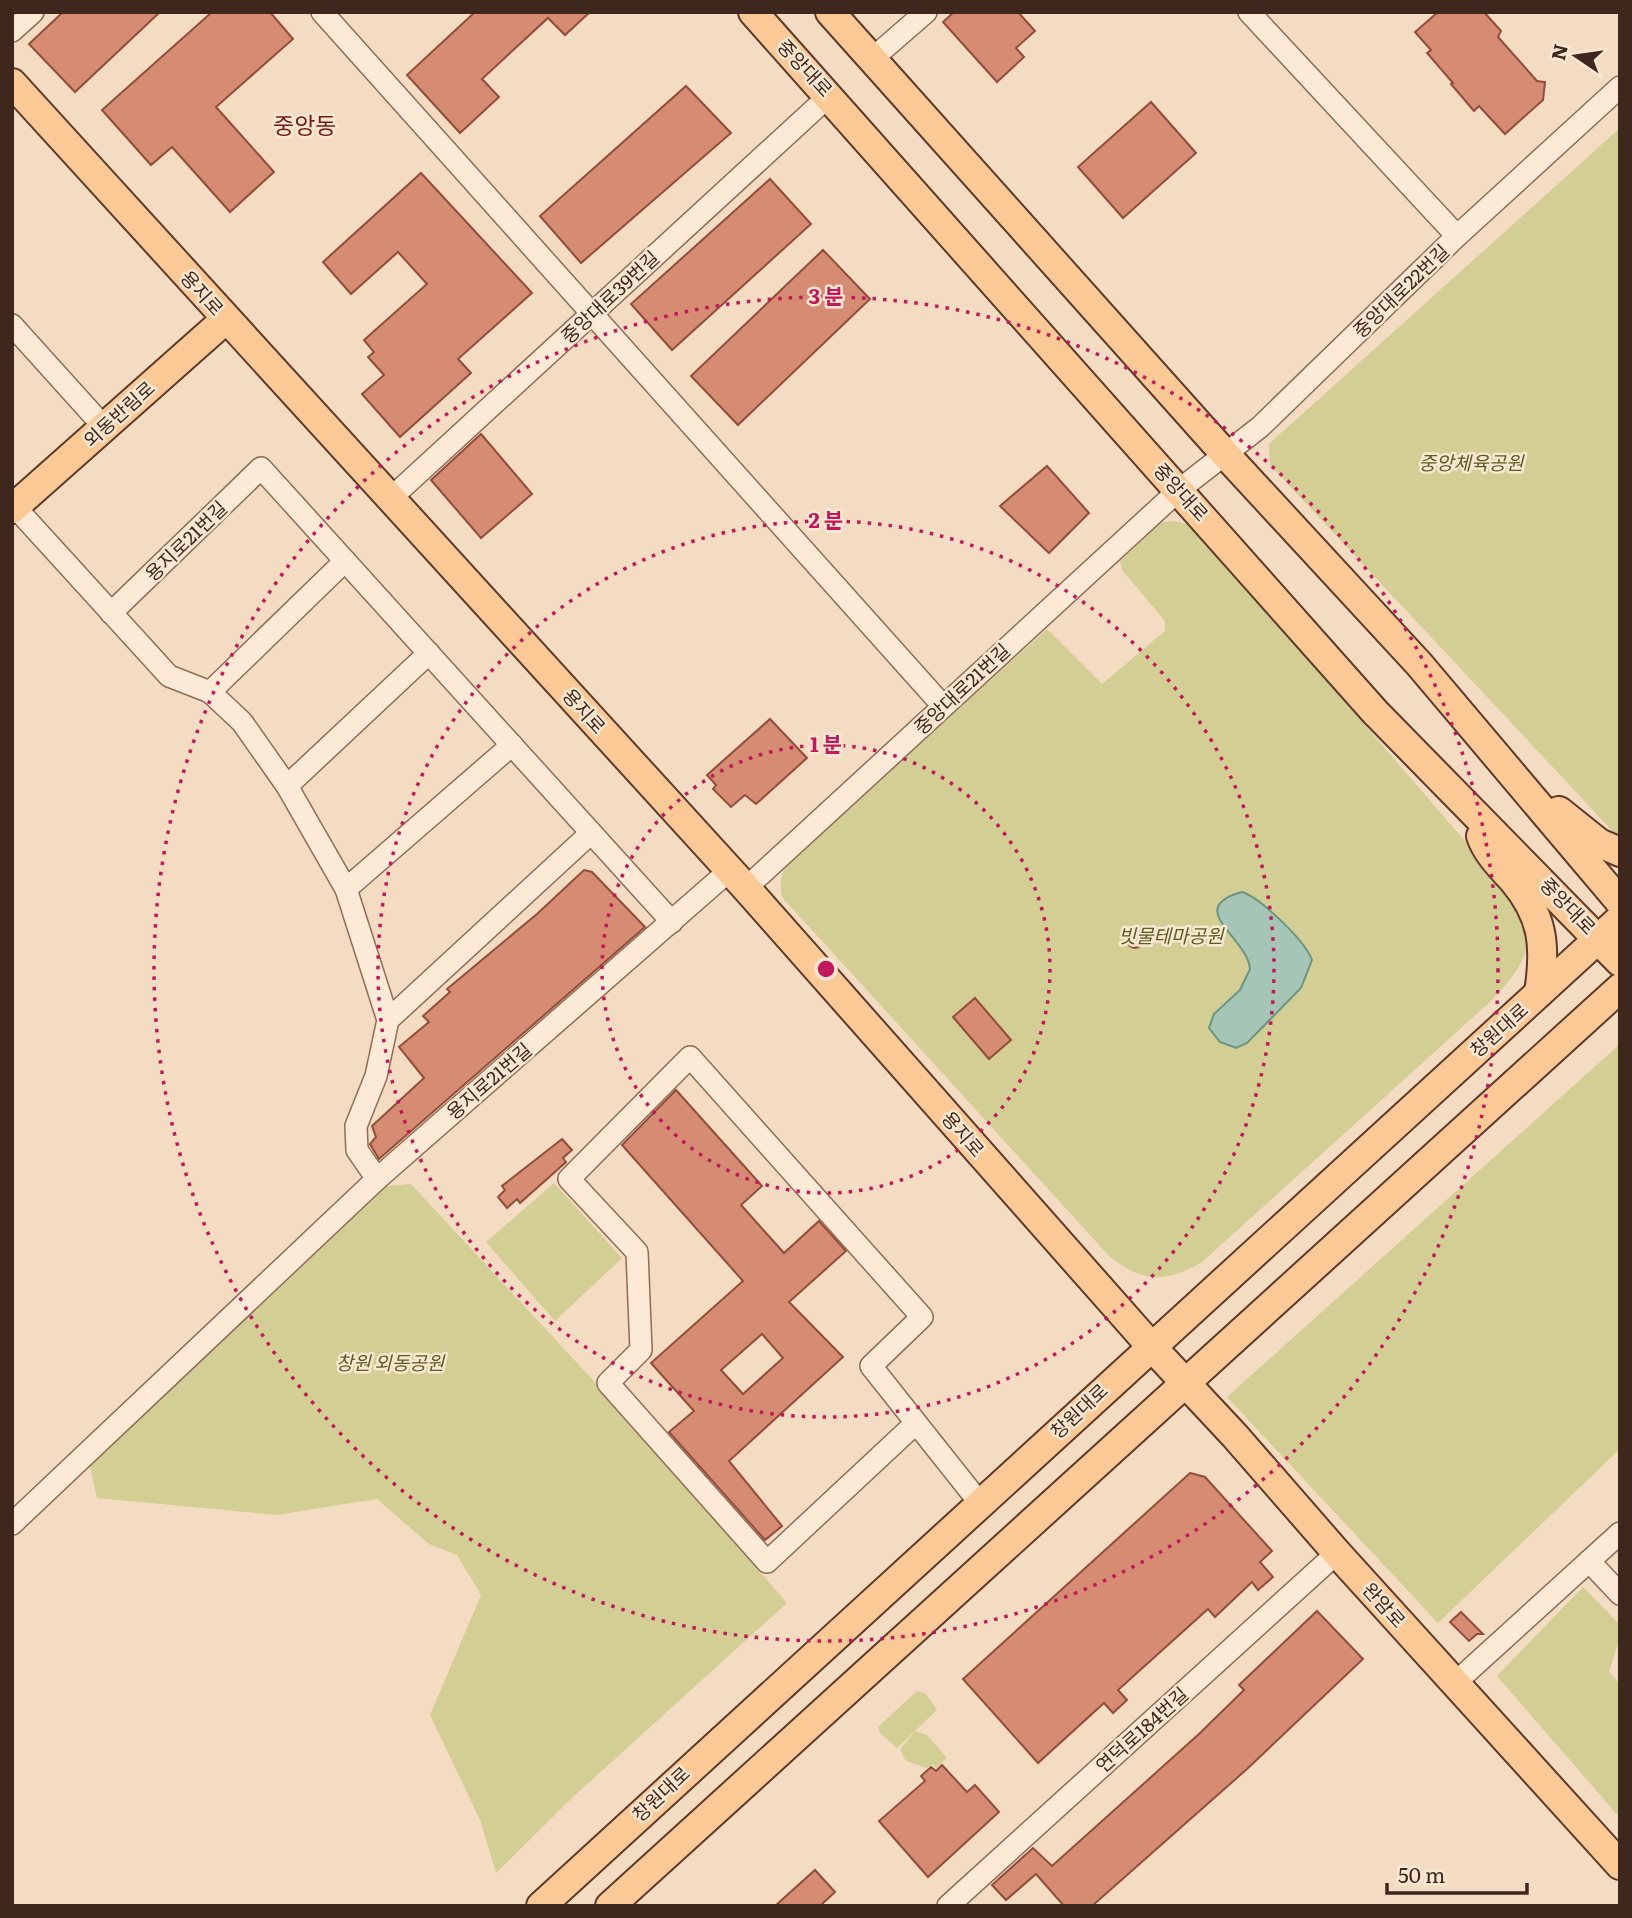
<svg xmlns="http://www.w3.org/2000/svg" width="1632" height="1918" font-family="Literata,'Noto Sans KR',serif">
	<rect width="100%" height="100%" fill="#f3dcc2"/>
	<g fill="#d3cf94">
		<polygon points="1620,128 1620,839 1270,465 1269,444"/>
		<path d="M 1175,521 L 1189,525 L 1204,539 L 1516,900 C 1542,942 1521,970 1491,1001 L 1201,1263 C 1163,1283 1145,1283 1110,1257 L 782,897 C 779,882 781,873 790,860 L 1047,629 L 1102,684 L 1165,631 L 1165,621 L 1122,570 L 1120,561 L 1162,522 Z"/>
		<polygon points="1620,1044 1620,1449 1438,1623 1227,1397"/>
		<polygon points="554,1183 622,1258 555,1321 486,1242"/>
		<polygon points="411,1184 617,1406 787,1603 573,1797 496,1873 480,1820 430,1715 481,1595 457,1555 429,1544 377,1499 276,1515 97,1498 88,1458 377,1187"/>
		<polygon points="1583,1587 1620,1625 1620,1638 1609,1672 1620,1684 1620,1818 1497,1676"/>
		<polygon points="917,1691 926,1694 937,1710 897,1748 880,1733 878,1727"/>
		<polygon points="915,1731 927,1735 947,1758 936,1768 932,1764 927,1768 906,1761 900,1749"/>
	</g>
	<path fill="#a5c5b6" stroke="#6a9583" stroke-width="2" d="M 1242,892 C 1261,898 1305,941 1312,960 L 1301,988 L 1247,1043 L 1236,1048 L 1220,1042 L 1209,1028 L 1214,1014 L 1240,990 L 1250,969 C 1248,938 1183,908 1242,892 Z"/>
	<g fill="#d68b73" stroke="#924d39" stroke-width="2" fill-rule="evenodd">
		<polygon points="63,12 160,12 75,92 29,44"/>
		<polygon points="212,12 270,12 293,39 216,107 274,172 230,212 172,147 151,165 102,110"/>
		<polygon points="475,12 590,12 565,35 548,18 482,79 499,97 460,133 407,75"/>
		<polygon points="954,12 1018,12 1035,31 1016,48 1024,57 997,82 943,22"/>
		<polygon points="1438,12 1484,12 1501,31 1498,37 1537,81 1545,82 1543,100 1505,134 1479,106 1474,111 1451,84 1453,83 1427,53 1431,50 1415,32"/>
		<polygon points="686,86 731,133 581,263 540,216"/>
		<polygon points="1151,102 1196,153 1123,218 1078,167"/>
		<polygon points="421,173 532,293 458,359 471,373 400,437 362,394 384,375 368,357 374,352 364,340 427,284 398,252 351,294 323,262"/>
		<polygon points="770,179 811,224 672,350 631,304"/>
		<polygon points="823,250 870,299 738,425 691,376"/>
		<polygon points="481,434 532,494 481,538 431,480"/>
		<polygon points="1047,466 1089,513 1049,553 1000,506"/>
		<polygon points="770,719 807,758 756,804 745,795 731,807 713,789 716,785 707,775"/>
		<polygon points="584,870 592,872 645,927 379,1159 370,1144 376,1137 372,1126 424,1078 399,1047 429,1022 423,1016 450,992 447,989 537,914"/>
		<circle cx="1135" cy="940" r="8"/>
		<polygon points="975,998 1011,1040 989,1059 953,1017"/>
		<path d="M 676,1090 L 762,1186 L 741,1205 L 784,1253 L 819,1221 L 846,1251 L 789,1302 L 843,1357 L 729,1461 L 782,1526 L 765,1540 L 669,1432 L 694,1411 L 651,1363 L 743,1281 L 622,1145 ZM 762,1334 L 783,1358 L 743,1394 L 721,1370 Z"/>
		<polygon points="562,1139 572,1150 563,1158 566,1162 520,1203 517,1199 507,1208 498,1197 505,1190 502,1186"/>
		<polygon points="1190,1473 1205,1477 1272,1551 1260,1562 1273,1577 1258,1590 1252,1582 1215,1617 1208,1609 1118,1690 1127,1700 1113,1713 1104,1703 1038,1763 963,1679"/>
		<polygon points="1317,1611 1363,1659 1247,1769 1092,1906 1064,1906 1036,1874 1006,1900 992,1885 1033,1848 1052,1866 1199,1734 1244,1690 1239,1685"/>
		<polygon points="1461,1612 1483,1634 1477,1634 1469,1641 1450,1622"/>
		<polygon points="942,1765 967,1792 975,1785 999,1812 928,1877 879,1821 925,1781 921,1776 931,1767 936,1771"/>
		<polygon points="815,1870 835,1892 820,1906 775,1906"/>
	</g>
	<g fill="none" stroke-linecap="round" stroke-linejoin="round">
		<defs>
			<g id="minor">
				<polyline points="322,12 943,706"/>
				<polyline points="1249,12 1457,236"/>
				<polyline points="12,31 33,12"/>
				<polyline points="872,59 926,12"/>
				<polyline points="12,325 104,427"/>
				<polyline points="390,499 830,95"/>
				<polyline points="15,507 169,676 210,692 242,722 287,786 346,889 388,1020 376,1076 356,1126 357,1150 377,1179 730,870"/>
				<polyline points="111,613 261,468 672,922"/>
				<polyline points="210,692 345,561"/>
				<polyline points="287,786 429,653"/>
				<polyline points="746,888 1179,490 1260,427 1457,236 1620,87"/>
				<polyline points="346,889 512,745"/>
				<polyline points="388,1020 591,833"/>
				<polyline points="916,1423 767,1562 608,1383 641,1350 637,1252 569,1179 690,1057 922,1317 871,1366 979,1502"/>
				<polyline points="12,1524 377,1179"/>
				<polyline points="1589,1561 1620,1594"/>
				<polyline points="1455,1683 1620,1533"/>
				<polyline points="948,1906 1337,1553"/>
			</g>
			<g id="major">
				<polyline points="753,12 1375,712 1620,962"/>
				<polyline points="830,12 1226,455 1419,664 1620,902"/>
				<polyline points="12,83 746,888 1150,1345 1235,1436 1337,1553 1620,1865"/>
				<polyline points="12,509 226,319"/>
				<polyline points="1559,811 1599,843 1620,852"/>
				<path d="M 1481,836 C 1487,853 1500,866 1513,880 C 1544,917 1546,947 1539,993"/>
				<polyline points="541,1906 1620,919"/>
				<polyline points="610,1906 1620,988"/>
			</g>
		</defs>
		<use href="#minor" stroke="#906b56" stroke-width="24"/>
		<use href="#major" stroke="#5d3a2b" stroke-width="32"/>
		<use href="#minor" stroke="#fdead6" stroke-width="21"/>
		<use href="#major" stroke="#fbc995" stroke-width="28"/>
	</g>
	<g fill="none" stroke="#c2185b" stroke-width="3.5" stroke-dasharray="3.5 7">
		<circle cx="826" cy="969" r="224"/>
		<circle cx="826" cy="969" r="448"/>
		<circle cx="826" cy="969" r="672"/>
	</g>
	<g text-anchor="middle" stroke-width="5" stroke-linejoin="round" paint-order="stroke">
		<g font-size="19" fill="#3e271c" stroke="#fae7d2">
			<text transform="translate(805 68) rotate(47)" y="7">중앙대로</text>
			<text transform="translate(1401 291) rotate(-44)" y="7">중앙대로22번길</text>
			<text transform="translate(202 293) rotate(48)" y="7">용지로</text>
			<text transform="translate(610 297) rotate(-43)" y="7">중앙대로39번길</text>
			<text transform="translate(119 414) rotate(-42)" y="7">외동반림로</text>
			<text transform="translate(1181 492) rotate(48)" y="7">중앙대로</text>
			<text transform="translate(186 541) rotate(-44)" y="7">용지로21번길</text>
			<text transform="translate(962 689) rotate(-43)" y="7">중앙대로21번길</text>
			<text transform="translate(584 711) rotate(48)" y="7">용지로</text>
			<text transform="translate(1568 906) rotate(46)" y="7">중앙대로</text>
			<text transform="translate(1499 1030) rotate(-42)" y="7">창원대로</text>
			<text transform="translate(489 1081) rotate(-41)" y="7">용지로21번길</text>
			<text transform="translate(963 1134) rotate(49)" y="7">용지로</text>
			<text transform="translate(1079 1411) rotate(-43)" y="7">창원대로</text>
			<text transform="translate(1384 1605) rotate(48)" y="7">완암로</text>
			<text transform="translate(1142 1730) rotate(-42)" y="7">연덕로184번길</text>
			<text transform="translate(661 1794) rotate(-43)" y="7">창원대로</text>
		</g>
		<g font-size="19" font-style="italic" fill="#585d20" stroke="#fae7d2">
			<text x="1471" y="470">중앙체육공원</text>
			<text x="1171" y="943">빗물테마공원</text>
			<text x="390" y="1370">창원 외동공원</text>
		</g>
		<g font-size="23" fill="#701916" stroke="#fae7d2">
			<text x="305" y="134">중앙동</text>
		</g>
	</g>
	<circle cx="826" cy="969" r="10" fill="#c2185b" stroke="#fae7d2" stroke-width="3.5"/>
	<g font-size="21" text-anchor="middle" font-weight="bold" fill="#c2185b" stroke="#fae7d2" stroke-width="5" stroke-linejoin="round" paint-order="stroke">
		<text x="826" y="304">3 분</text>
		<text x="826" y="528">2 분</text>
		<text x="826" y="752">1 분</text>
	</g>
	<rect width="1632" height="1918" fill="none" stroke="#3e271c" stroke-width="28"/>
	<g transform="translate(1576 56) rotate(283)" stroke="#fae7d2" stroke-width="5" paint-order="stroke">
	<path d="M0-5L12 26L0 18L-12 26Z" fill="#3e271c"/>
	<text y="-10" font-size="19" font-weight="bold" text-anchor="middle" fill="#3e271c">N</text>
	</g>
	<path d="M1387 1883v10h140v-10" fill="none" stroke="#3e271c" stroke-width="3.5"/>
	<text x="1398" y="1883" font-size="21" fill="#3e271c" stroke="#fae7d2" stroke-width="5" paint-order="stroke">50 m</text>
</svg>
